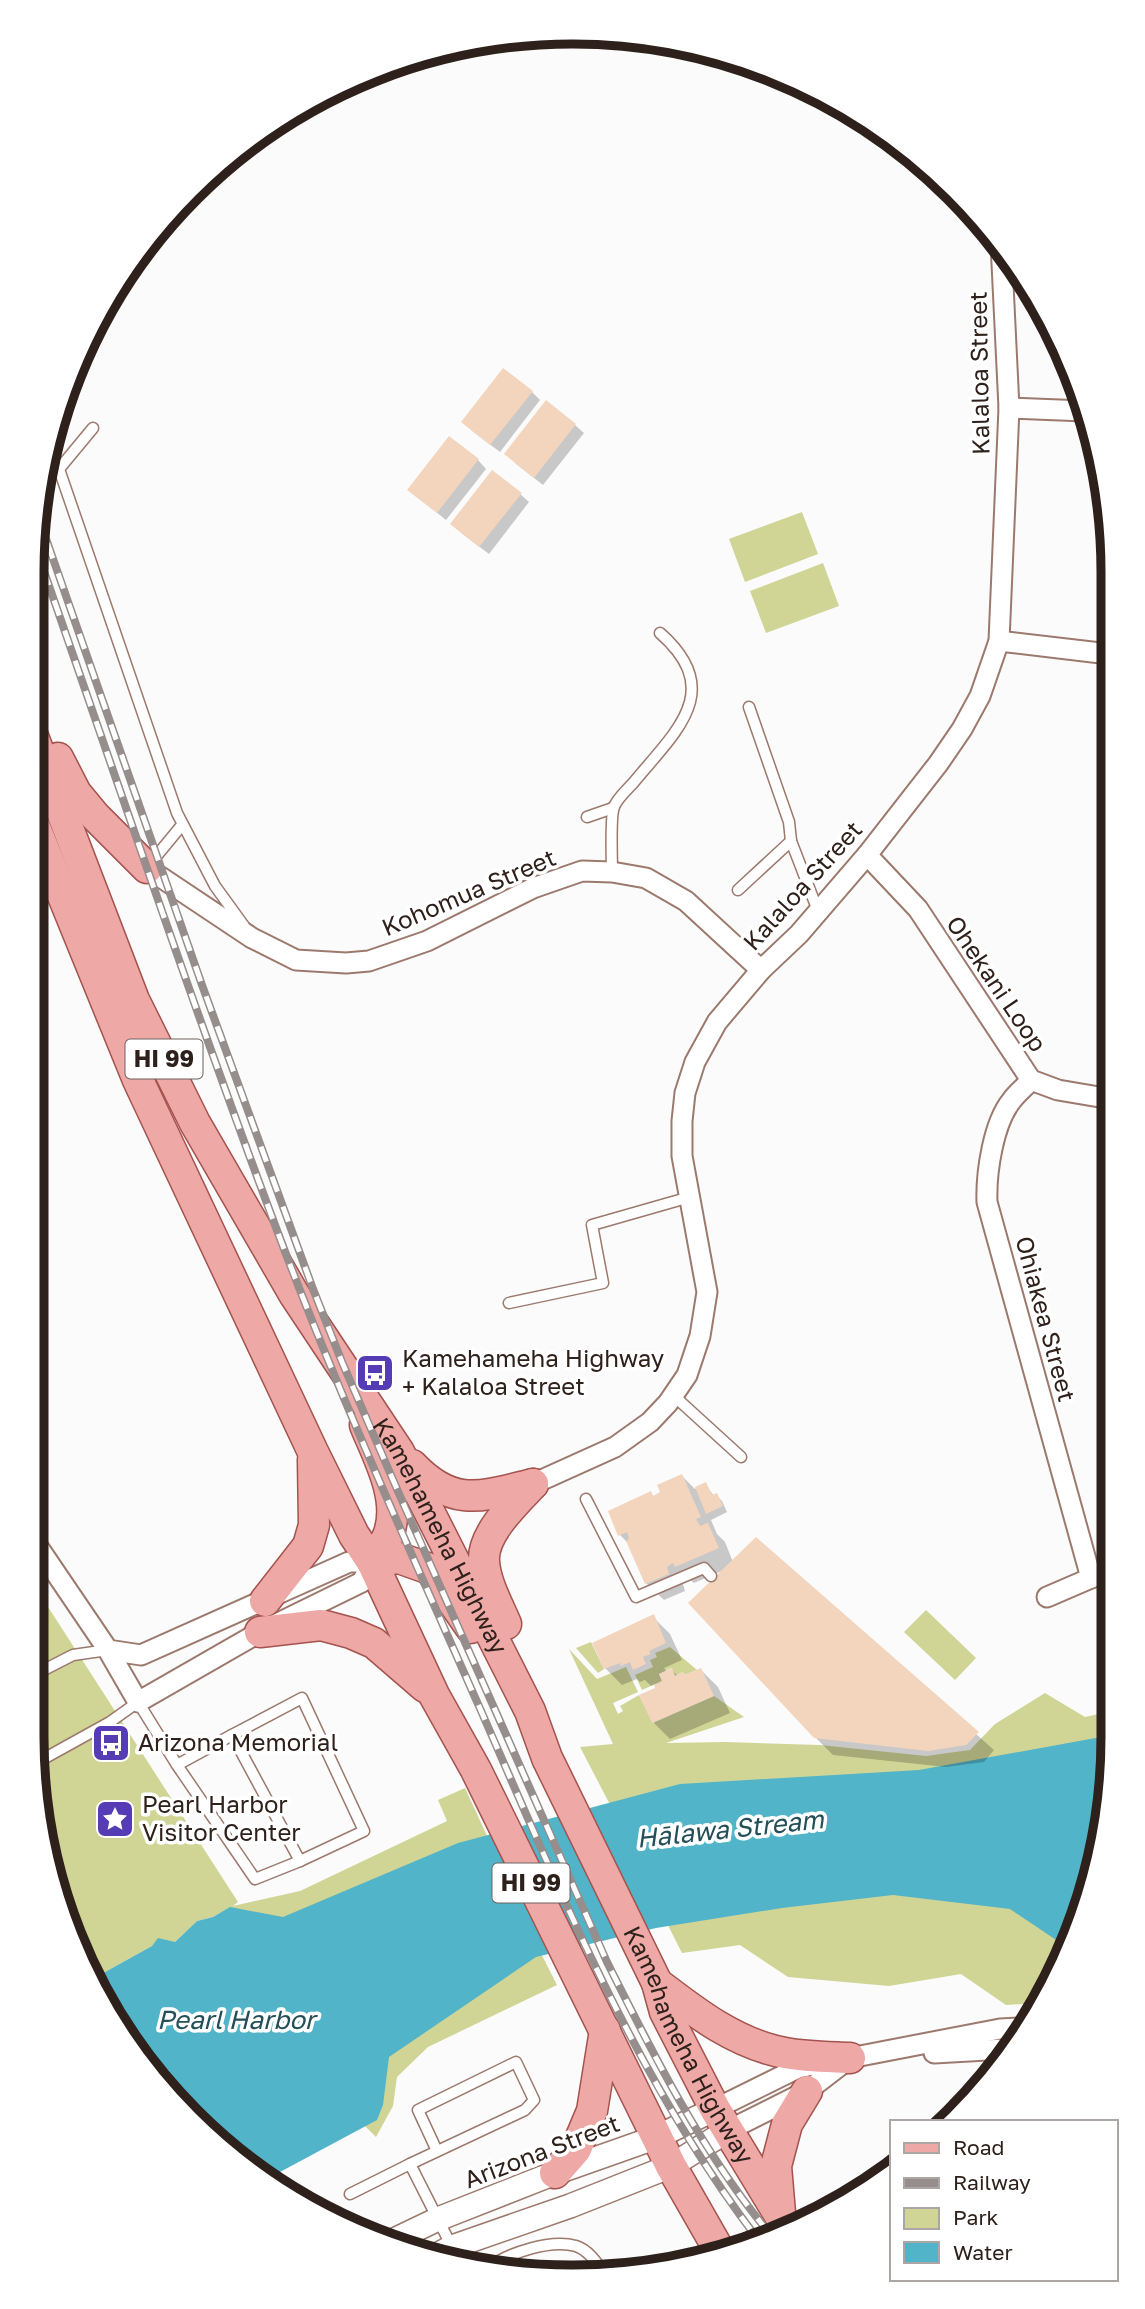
<svg xmlns="http://www.w3.org/2000/svg" width="1145" height="2309" font-family="'Golos Text',sans-serif">
	<rect width="100%" height="100%" fill="#fbfbfb"/>
	<g fill="#d0d596">
		<polygon points="802,512 818,554 745,582 729,539"/>
		<polygon points="823,563 839,606 766,633 750,591"/>
		<polygon points="32,1582 238,1902 233,1906 300,1891 447,1821 438,1800 465,1788 501,1866 285,1932 229,1908 213,1917 197,1921 175,1942 152,1946 96,1977 60,1911 32,1737"/>
		<polygon points="926,1610 976,1658 955,1680 904,1632"/>
		<polygon points="591,1642 604,1669 598,1673 576,1648"/>
		<polygon points="670,1647 697,1670 684,1675 683,1672 675,1676 671,1668 659,1674 662,1681 642,1690 635,1675 653,1667 650,1660 657,1657 655,1653"/>
		<polygon points="569,1649 597,1679 626,1667 638,1692 613,1703 618,1714 623,1711 620,1706 639,1695 653,1723 714,1696 744,1717 666,1743 725,1742 820,1745 926,1756 970,1750 995,1724 1045,1693 1085,1717 1112,1711 1112,1771 618,1820 580,1747 613,1744"/>
		<polygon points="645,1880 1088,1895 1058,1975 1038,2003 1006,2005 961,1974 889,1986 788,1977 740,1945 682,1953"/>
		<polygon points="515,1902 557,1985 428,2047 397,2077 393,2106 376,2137 365,2126 391,1934"/>
	</g>
	<polygon fill="#52b4c8" points="1112,1735 1112,1771 1095,1876 1068,1948 1010,1909 893,1895 782,1908 656,1928 536,1957 389,2057 383,2105 377,2120 265,2180 144,2066 96,1977 152,1946 158,1938 175,1942 197,1921 213,1917 230,1907 283,1917 458,1843 680,1784 919,1770"/>
	<g fill="#0003">
		<polygon points="532,392 540,400 500,452 471,430"/>
		<polygon points="575,425 584,433 543,485 515,463"/>
		<polygon points="478,460 486,469 446,520 409,490"/>
		<polygon points="520,494 529,502 489,554 460,532"/>
		<polygon points="682,1476 695,1489 705,1484 714,1496 716,1495 722,1501 727,1512 711,1520 717,1534 725,1542 733,1562 756,1539 994,1750 984,1762 946,1767 833,1755 815,1737 724,1570 694,1583 690,1580 687,1581 683,1584 685,1591 664,1600 646,1583 629,1544 620,1535 650,1493 654,1497"/>
		<polygon points="653,1617 670,1634 682,1660 664,1668 667,1672 671,1670 678,1676 685,1677 701,1670 718,1687 730,1713 670,1739 653,1722 658,1689 655,1684 651,1686 645,1680 640,1682 637,1679 622,1685 605,1668"/>
	</g>
	<g fill="#f3d4bc">
		<polygon points="503,368 533,391 490,445 461,422"/>
		<polygon points="546,400 576,424 534,478 504,454"/>
		<polygon points="449,436 479,459 437,513 407,490"/>
		<polygon points="492,470 522,493 479,547 450,524"/>
		<polygon points="682,1474 701,1517 696,1519 700,1526 708,1523 719,1548 675,1567 673,1563 667,1567 669,1574 645,1584 626,1541 629,1539 627,1532 618,1536 608,1511 651,1491 653,1496 660,1492 657,1485"/>
		<polygon points="706,1482 712,1495 717,1493 723,1506 706,1514 695,1487"/>
		<polygon points="756,1537 979,1732 966,1745 928,1751 814,1738 688,1603"/>
		<polygon points="654,1614 666,1643 649,1651 651,1654 643,1657 646,1664 633,1670 630,1662 621,1666 620,1663 604,1669 592,1643"/>
		<polygon points="672,1668 675,1676 683,1672 684,1675 701,1668 714,1696 652,1723 639,1695 655,1688 654,1685 662,1681 659,1674"/>
	</g>
	<g fill="none" stroke-linecap="round" stroke-linejoin="round">
		<defs>
			<g id="service">
				<polyline points="93,428 59,469 177,813 215,886 244,926"/>
				<polyline points="749,707 789,822 791,841"/>
				<polyline points="587,817 613,808"/>
				<polyline points="149,865 182,825"/>
				<path d="M 612,872 C 612,859 610,816 614,807 C 617,798 628,789 634,782 C 675,732 726,691 660,633"/>
				<polyline points="738,890 791,841 818,911"/>
				<polyline points="509,1303 603,1283 592,1225 690,1197"/>
				<polyline points="673,1395 741,1457"/>
				<polyline points="586,1499 636,1597 704,1568 711,1576"/>
				<polyline points="32,1676 73,1655 108,1650"/>
				<polyline points="232,1735 302,1698 364,1831 300,1861"/>
				<polyline points="36,1763 110,1722 138,1702 177,1765 255,1879 300,1861 232,1735 177,1765"/>
				<polyline points="410,2164 525,2110 534,2100 516,2062 418,2110 437,2151"/>
				<polyline points="350,2194 410,2164 452,2247"/>
				<path d="M 488,2268 C 508,2253 550,2239 576,2246 C 588,2250 596,2261 603,2272"/>
			</g>
			<g id="minor">
				<polyline points="1009,408 1085,411"/>
				<polyline points="999,641 1109,654"/>
				<polyline points="867,855 918,909 1031,1080 1058,1090 1111,1099"/>
				<polyline points="147,868 252,938 296,960 346,963 369,961 427,941 533,888 582,871 612,872 646,878 686,901 761,970"/>
				<path d="M 1031,1080 C 1025,1087 1017,1093 1012,1100 C 993,1123 986,1173 987,1202 L 1091,1578"/>
				<polyline points="533,1484 615,1447 650,1422 668,1403 687,1375 700,1336 707,1292 682,1156 682,1121 685,1093 695,1062 717,1022 761,970 799,934 867,855 938,764 962,729 980,696 999,641 1009,408 1001,243"/>
				<polyline points="32,1538 108,1650 138,1702 260,1632 362,1582 372,1562 349,1562 141,1655 108,1650"/>
				<polyline points="1047,1597 1112,1569"/>
				<polyline points="934,2053 1005,2049"/>
				<polyline points="715,2109 798,2068 1000,2029 1020,2028"/>
				<polyline points="727,2131 807,2091 846,2061"/>
			</g>
			<g id="tertiary">
				<polyline points="388,2243 438,2219 555,2173 657,2137 715,2109"/>
				<polyline points="433,2257 452,2247 570,2206 671,2166 727,2131"/>
			</g>
			<g id="primary">
				<path id="s1" d="M 32,734 L 134,1000 L 195,1123 L 294,1294 L 399,1452 L 530,1711 L 547,1758 L 657,1983 L 665,2012 L 715,2109 L 788,2229"/>
				<polyline points="58,758 76,793 95,816 147,868"/>
				<polyline points="32,820 138,1080 313,1452 354,1535 372,1562 434,1695 476,1770 671,2166 719,2250"/>
				<path d="M 365,1425 C 378,1457 401,1498 389,1533 C 386,1543 377,1553 372,1562"/>
				<path d="M 412,1465 C 453,1508 480,1497 533,1484"/>
				<polyline points="372,1562 399,1558 430,1569 471,1628"/>
				<polyline points="265,1601 308,1546 314,1525 313,1460"/>
				<path d="M 506,1624 C 498,1605 485,1582 484,1561 C 482,1534 515,1503 533,1484"/>
				<polyline points="260,1632 321,1625 351,1633 374,1643 425,1687"/>
				<path d="M 657,1983 C 696,2013 736,2044 785,2053 C 806,2057 828,2057 850,2058"/>
				<polyline points="555,2173 576,2149 592,2111 605,2030"/>
				<polyline points="780,2213 776,2166 787,2124 807,2091"/>
			</g>
		</defs>
		<use href="#service" stroke="#9c796d" stroke-width="13"/>
		<use href="#minor" stroke="#9c796d" stroke-width="23"/>
		<use href="#tertiary" stroke="#9c796d" stroke-width="26"/>
		<use href="#primary" stroke="#a4534e" stroke-width="33"/>
		<use href="#service" stroke="#fff" stroke-width="10"/>
		<use href="#minor" stroke="#fff" stroke-width="19"/>
		<use href="#tertiary" stroke="#fff" stroke-width="23"/>
		<use href="#primary" stroke="#eea8a6" stroke-width="30"/>
		<defs>
			<g id="rail">
				<path d="M 37,513 L 202,985 L 313,1289 L 342,1362 L 400,1496 L 607,1962 C 654,2056 702,2152 770,2234"/>
				<path d="M 33,540 C 114,771 192,1004 278,1233 C 338,1393 409,1548 478,1704 C 559,1888 634,2077 757,2238"/>
			</g>
		</defs>
		<use href="#rail" stroke="#958e8c" stroke-width="8"/>
		<use href="#rail" stroke="#fff" stroke-width="5" stroke-dasharray="16" stroke-linecap="butt"/>
	</g>
	<defs>
		<symbol id="bus-square" viewBox="-11 -11 22 22"><rect x="-9" y="-9" width="18" height="18" rx="4" fill="#553cb4" stroke="#fff"/><path d="M-5-6H5V4H4V6H2V4H-2V6H-4V4H-5ZM-3.5-4V0h7V-4ZM-3.5 1.2v1.5H-2V1.2ZM2 1.2v1.5H3.5V1.2Z" fill="#fff"/></symbol>
		<symbol id="sight-square" viewBox="-11 -11 22 22"><rect x="-9" y="-9" width="18" height="18" rx="4" fill="#553cb4" stroke="#fff"/><path d="M0-6L1.8-2.2L6-1.7L2.9 1.2L3.7 5.4L0 3.3L-3.7 5.4L-2.9 1.2L-6-1.7L-1.8-2.2Z" fill="#fff"/></symbol>
	</defs>
	<g fill-rule="evenodd">
		<use href="#bus-square" x="353" y="1351" width="44" height="44"/>
		<use href="#bus-square" x="89" y="1721" width="44" height="44"/>
		<use href="#sight-square" x="93" y="1797" width="44" height="44"/>
	</g>
	<g text-anchor="middle" stroke-width="7" stroke-linejoin="round" paint-order="stroke">
		<g fill="#fff" stroke="#6d635f" stroke-width="2">
			<rect x="125.5" y="1039.5" width="77" height="39" rx="5"/>
			<rect x="492.5" y="1863.5" width="77" height="39" rx="5"/>
		</g>
		<g font-size="23" font-weight="bold" fill="#2e201b">
			<text x="164" y="1067">HI 99</text>
			<text x="531" y="1891">HI 99</text>
		</g>
		<g font-size="24" fill="#2e201b" stroke="#fff">
			<text transform="translate(980 373) rotate(-91)" y="8">Kalaloa Street</text>
			<text transform="translate(803 886) rotate(-48)" y="8">Kalaloa Street</text>
			<text transform="translate(469 893) rotate(-23)" y="8">Kohomua Street</text>
			<text transform="translate(996 984) rotate(56)" y="8">Ohekani Loop</text>
			<text transform="translate(1045 1319) rotate(75)" y="8">Ohiakea Street</text>
			<text dy="8" stroke="none"><textPath href="#s1" startOffset="903">Kamehameha Highway</textPath></text>
			<text dy="8" stroke="none"><textPath href="#s1" startOffset="1470">Kamehameha Highway</textPath></text>
			<text transform="translate(542 2152) rotate(-21)" y="8">Arizona Street</text>
		</g>
		<g font-size="24" fill="#2e201b" stroke="#fff" text-anchor="start">
			<text x="402" y="1367">Kamehameha Highway<tspan x="402" dy="28">+ Kalaloa Street</tspan></text>
			<text x="138" y="1751">Arizona Memorial</text>
			<text x="142" y="1813">Pearl Harbor<tspan x="142" dy="28">Visitor Center</tspan></text>
		</g>
		<g font-size="26" font-style="italic" fill="#244f58" stroke="#fff">
			<text transform="translate(730 1829) rotate(-6)" y="9">Hālawa Stream</text>
			<text x="236" y="2029">Pearl Harbor</text>
		</g>
	</g>
	<path d="M0 0H1145V2309H0ZM572 44H573A528 528 0 0 1 1101 572V1737A528 528 0 0 1 573 2265H572A528 528 0 0 1 44 1737V572A528 528 0 0 1 572 44Z" fill="#fff" fill-rule="evenodd"/>
	<path fill="none" stroke="#2e201b" stroke-width="9" d="M572 44H573A528 528 0 0 1 1101 572V1737A528 528 0 0 1 573 2265H572A528 528 0 0 1 44 1737V572A528 528 0 0 1 572 44Z"/>
	<rect x="890" y="2120" width="228" height="161" fill="#ffffff" stroke="#aba6a4" stroke-width="2"/>
	<rect x="904" y="2143" width="35" height="10" fill="#eea8a6" stroke="#aba6a4" stroke-width="2"/>
	<text x="953" y="2155" font-size="21" fill="#2e201b">Road</text>
	<rect x="904" y="2178" width="35" height="10" fill="#958e8c" stroke="#aba6a4" stroke-width="2"/>
	<text x="953" y="2190" font-size="21" fill="#2e201b">Railway</text>
	<rect x="904" y="2208" width="35" height="21" fill="#d0d596" stroke="#aba6a4" stroke-width="2"/>
	<text x="953" y="2225" font-size="21" fill="#2e201b">Park</text>
	<rect x="904" y="2242" width="35" height="21" fill="#52b4c8" stroke="#aba6a4" stroke-width="2"/>
	<text x="953" y="2260" font-size="21" fill="#2e201b">Water</text>
</svg>
